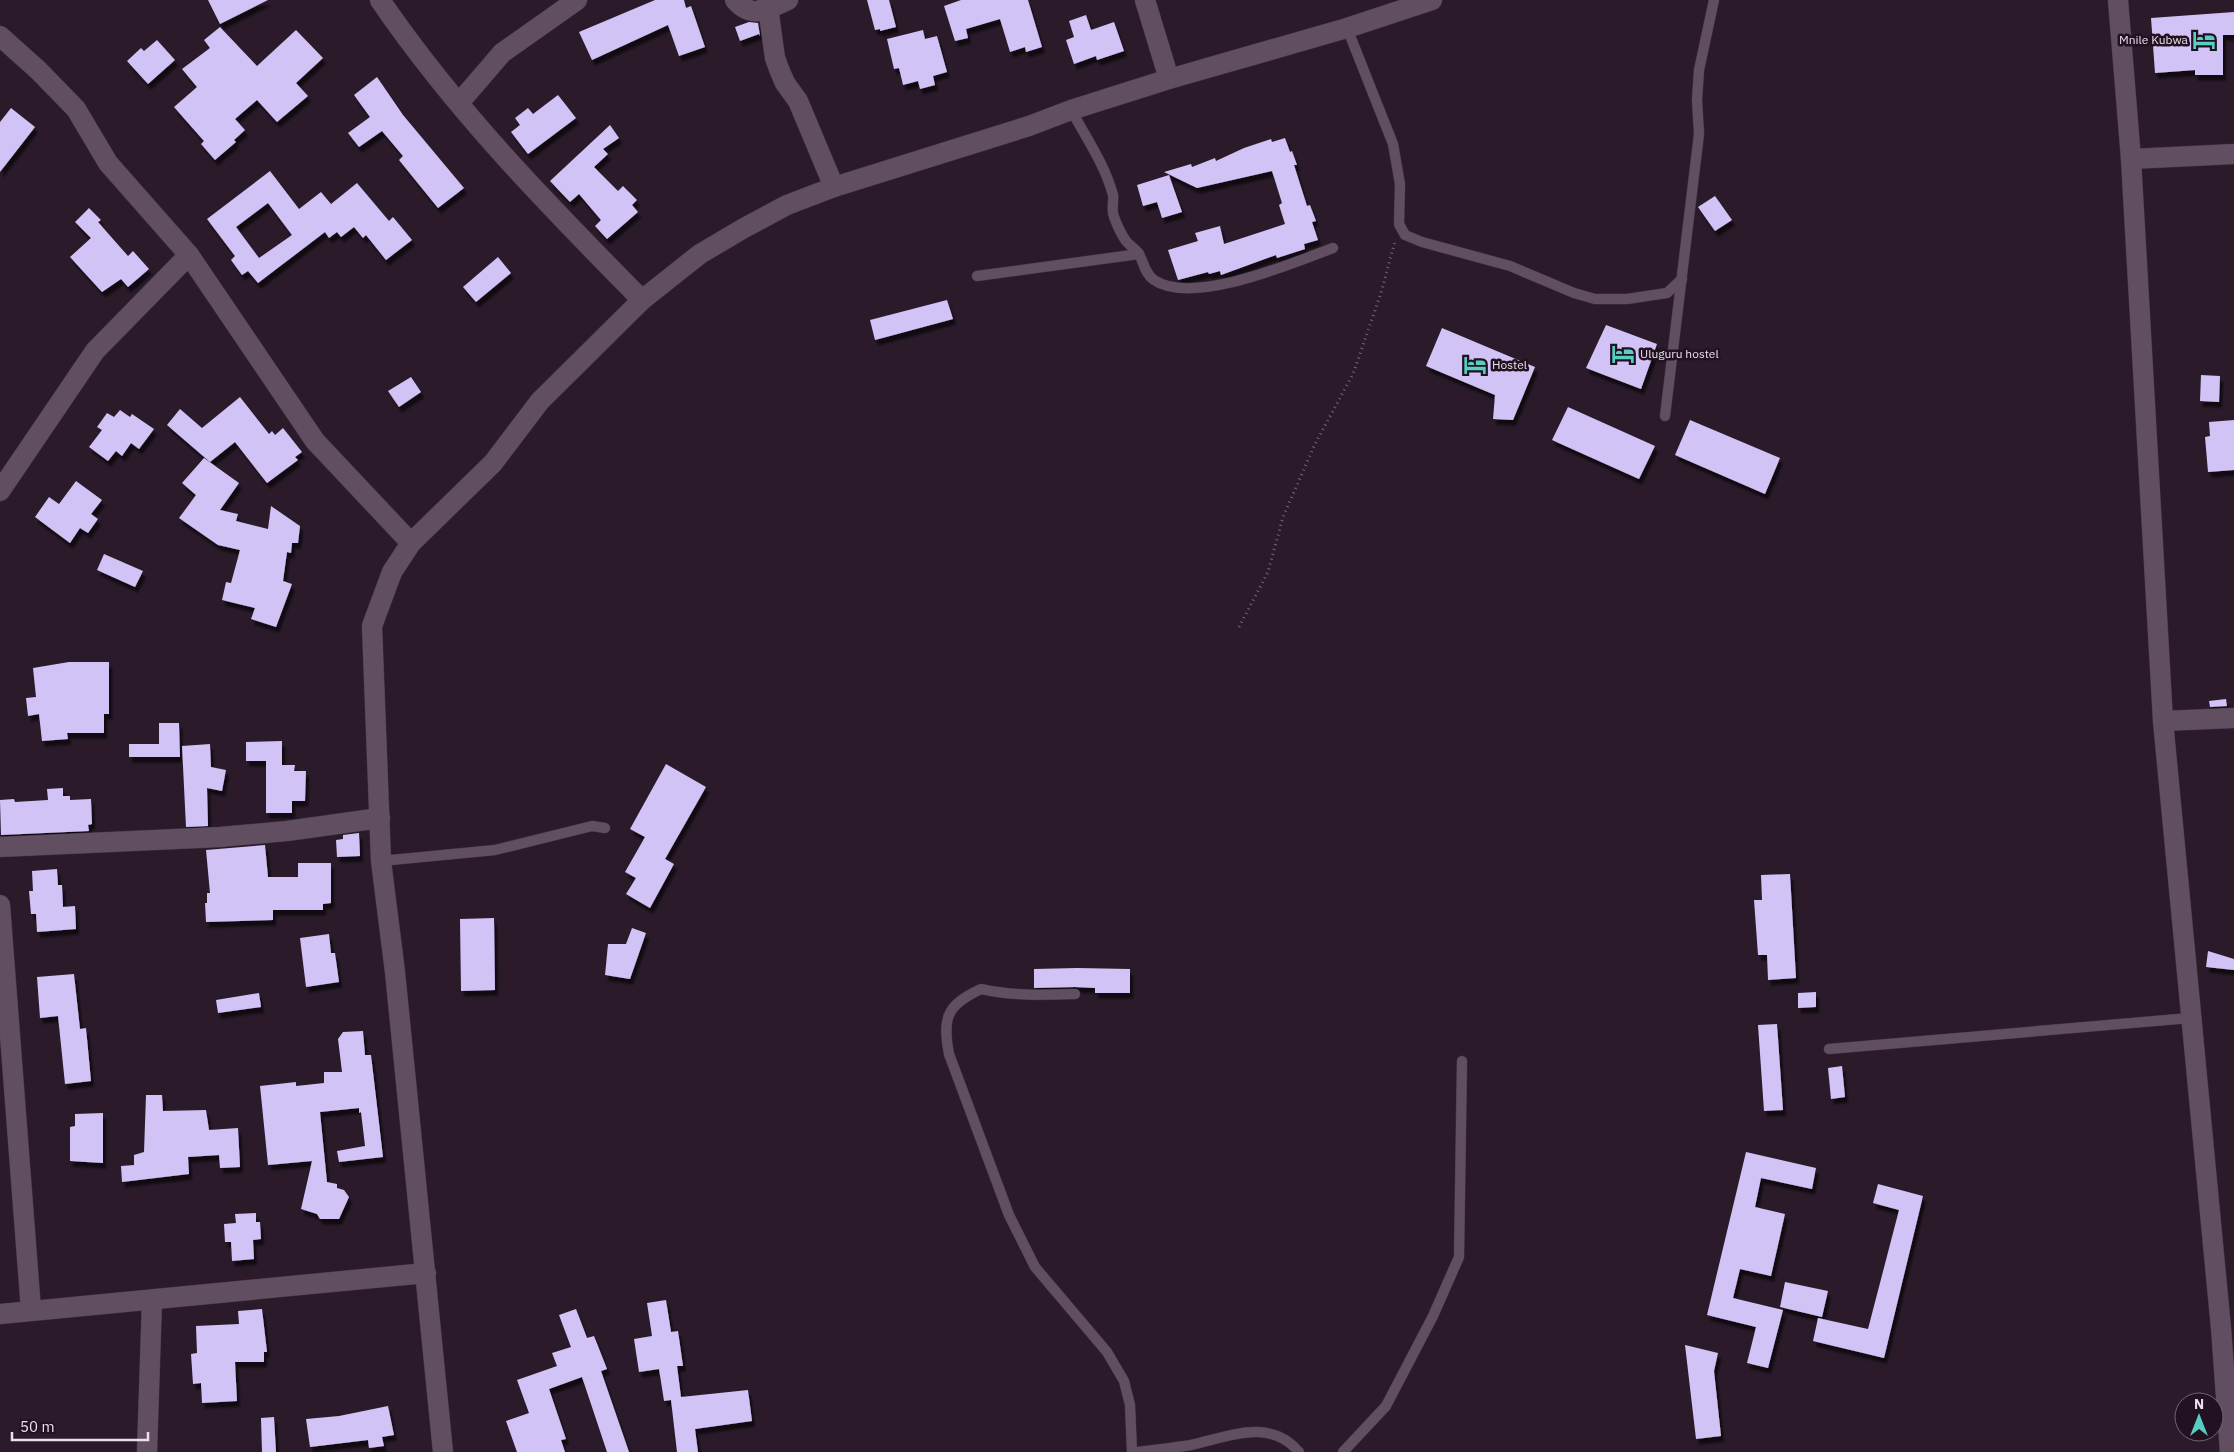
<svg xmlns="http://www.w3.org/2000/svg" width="2234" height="1452" font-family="'IBM Plex Sans',sans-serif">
	<defs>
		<filter id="shadow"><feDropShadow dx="3" dy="5.5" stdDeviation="1" flood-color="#0009"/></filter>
	</defs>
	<rect width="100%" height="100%" fill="#2a1a2a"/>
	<g fill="#d2c3f6" fill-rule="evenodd" filter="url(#shadow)">
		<polygon points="208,0 268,0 220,24"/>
		<polygon points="655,0 684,0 686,8 691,6 705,47 679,56 668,25 592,60 579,32"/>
		<polygon points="867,0 889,0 896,27 880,31 880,29 875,30"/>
		<polygon points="961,0 1028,0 1042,47 1026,52 1025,47 1010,52 1000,19 966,29 968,38 955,41 944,6"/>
		<polygon points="2234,12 2234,35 2223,35 2223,75 2195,75 2195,70 2155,73 2151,18"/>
		<polygon points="1086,15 1091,30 1114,22 1124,51 1097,60 1096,56 1074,64 1066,40 1074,37 1069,21"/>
		<polygon points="749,22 758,23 760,36 759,34 740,41 735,27"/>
		<polygon points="220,27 257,66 296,30 323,58 296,83 308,96 277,122 257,100 235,119 245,130 234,140 236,142 215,160 201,144 204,141 174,107 197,87 182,69 210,48 204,40"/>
		<polygon points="923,30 925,39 937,36 947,72 933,76 935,85 920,89 918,81 903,85 899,68 894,69 887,39"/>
		<polygon points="157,40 175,60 148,84 127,61 141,48 144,51"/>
		<polygon points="377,77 403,115 464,188 438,208 399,160 403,156 382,131 359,147 348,133 370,117 354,95"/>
		<polygon points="558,95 576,118 528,154 511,132 520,125 515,118 528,108 533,114"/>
		<polygon points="11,108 35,127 0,172 0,122"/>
		<polygon points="610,125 619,138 603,149 608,154 594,167 618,191 623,186 637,200 632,205 638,212 607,239 595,226 601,220 579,194 570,202 550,181"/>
		<polygon points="1285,138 1290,152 1292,151 1297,165 1294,165 1307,206 1310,205 1316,221 1312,222 1318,240 1304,244 1305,249 1277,258 1276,255 1221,275 1220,271 1209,274 1208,272 1178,280 1168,250 1198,241 1195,233 1220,226 1224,244 1285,224 1279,205 1282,203 1272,171 1197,188 1164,172 1191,164 1192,167 1215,158 1216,161 1244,148 1271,139 1272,142"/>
		<path d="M 270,171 L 299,209 L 321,192 L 331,204 L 357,183 L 389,221 L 393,217 L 412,240 L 386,260 L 366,235 L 363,238 L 354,227 L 341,237 L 337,232 L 329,238 L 325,232 L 258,283 L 248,271 L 242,275 L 231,260 L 235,256 L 207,219 ZM 268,203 L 292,235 L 259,258 L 236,227 Z"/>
		<polygon points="1169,175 1182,212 1162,218 1157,202 1143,206 1137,185"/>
		<polygon points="1715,196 1732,220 1715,231 1698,207"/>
		<polygon points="89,208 101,220 98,222 128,256 133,251 149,269 128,287 121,279 102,292 70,257 91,238 75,222"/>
		<polygon points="498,257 511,273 476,302 463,287"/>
		<polygon points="947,300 953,319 875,340 870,320"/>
		<polygon points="1606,325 1657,344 1641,389 1586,368"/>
		<polygon points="1442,328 1535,367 1513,420 1493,419 1495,395 1426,366"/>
		<polygon points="2201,375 2220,376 2219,402 2200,401"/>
		<polygon points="411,377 421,392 399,407 388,391"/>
		<polygon points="240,397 269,434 272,431 275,435 283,428 302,452 295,457 298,460 267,483 235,442 210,462 167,425 180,409 202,428"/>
		<polygon points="1568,407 1655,446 1639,479 1552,440"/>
		<polygon points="120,410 130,417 132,414 154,429 139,449 131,443 122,456 116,451 108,461 89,447 102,430 97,427 107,413 114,417"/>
		<polygon points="1690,420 1780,458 1765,494 1675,455"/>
		<polygon points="2234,420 2234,470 2208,472 2205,437 2210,436 2209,422"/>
		<polygon points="204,458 239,483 220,510 238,514 236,521 268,529 271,506 300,526 298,543 292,543 291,553 287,552 283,581 292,584 276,627 251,619 255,608 222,600 226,582 231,583 240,550 218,545 179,518 196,495 182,483"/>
		<polygon points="76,481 102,500 91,514 98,519 88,533 80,528 70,543 35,517 49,497 59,504"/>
		<polygon points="104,554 143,571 135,587 97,570"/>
		<polygon points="69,662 109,662 109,714 104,714 104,733 67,733 68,739 42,741 39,714 28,716 26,698 36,697 33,668"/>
		<polygon points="2226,699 2227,706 2210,707 2209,701"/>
		<polygon points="159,723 179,723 180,757 129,757 129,744 159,744"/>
		<polygon points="282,741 282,765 295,765 294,771 306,771 305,801 292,801 292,813 266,813 266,761 246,761 246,742"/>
		<polygon points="210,744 211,767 226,770 222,791 207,788 208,826 186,827 182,746"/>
		<polygon points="666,764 706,787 665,859 674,864 650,908 626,894 636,878 625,872 645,837 630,829"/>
		<polygon points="63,788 63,796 70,796 70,800 91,799 92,824 88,825 89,831 1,835 0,800 14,799 15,802 48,800 47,789"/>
		<polygon points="359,833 360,856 337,857 336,840 343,839 343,835"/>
		<polygon points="265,845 268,877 298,877 298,863 331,863 331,903 323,904 323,910 273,910 273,920 206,922 205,903 207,903 207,893 210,893 206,850"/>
		<polygon points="57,869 58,885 62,885 63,907 75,906 76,929 37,932 36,914 31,914 29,891 33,891 32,871"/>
		<polygon points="1790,874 1796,978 1768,980 1767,955 1758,955 1754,900 1762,900 1761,875"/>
		<polygon points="494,918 495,990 461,991 460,919"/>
		<polygon points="632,928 646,933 630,979 605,975 608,944 626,944"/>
		<polygon points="329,934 331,953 335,953 339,982 306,987 300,938"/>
		<polygon points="2208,951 2234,959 2234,970 2206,967"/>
		<polygon points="1077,968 1130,969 1130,993 1095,993 1095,988 1075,987 1034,988 1034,969"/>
		<polygon points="74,974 80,1029 86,1028 91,1081 65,1084 58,1016 40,1018 37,977"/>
		<polygon points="1816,992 1816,1007 1798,1008 1798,993"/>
		<polygon points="259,993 261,1007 218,1013 216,1000"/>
		<polygon points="1777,1024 1783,1110 1764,1111 1758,1025"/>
		<polygon points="363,1031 365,1055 371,1055 383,1157 339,1162 337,1151 365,1146 361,1112 359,1113 359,1108 320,1112 327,1182 337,1184 337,1188 344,1190 349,1197 339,1219 320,1219 317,1214 301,1209 312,1161 268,1165 260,1086 296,1082 296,1086 324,1083 324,1072 342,1072 338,1039 343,1032"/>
		<polygon points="1842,1066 1845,1097 1831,1099 1828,1068"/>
		<polygon points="146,1095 162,1095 163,1111 206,1110 209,1130 238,1128 240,1167 220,1168 219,1155 188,1157 189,1174 122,1182 121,1166 134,1165 134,1155 144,1152"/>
		<polygon points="103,1113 103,1163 70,1161 70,1127 75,1126 75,1114"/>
		<polygon points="1746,1152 1816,1168 1812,1189 1761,1178 1755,1207 1785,1214 1771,1276 1740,1269 1733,1298 1783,1310 1768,1368 1747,1363 1756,1327 1707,1315"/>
		<polygon points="1878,1184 1923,1196 1884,1358 1813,1341 1818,1318 1868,1329 1899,1210 1873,1203"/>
		<polygon points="256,1213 256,1222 260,1222 261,1239 253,1240 254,1259 232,1261 231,1242 225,1242 224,1224 236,1223 235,1214"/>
		<polygon points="1785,1282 1828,1291 1822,1317 1780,1307"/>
		<polygon points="666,1300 671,1332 678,1331 683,1366 677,1366 681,1397 748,1390 752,1421 695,1429 698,1452 677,1452 671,1400 664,1401 659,1369 639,1372 634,1339 652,1336 647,1303"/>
		<polygon points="262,1309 267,1352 264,1352 264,1362 235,1362 237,1401 202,1403 201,1383 193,1384 191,1354 197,1353 196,1326 239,1324 238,1311"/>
		<polygon points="576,1309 587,1338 594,1336 607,1369 601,1371 629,1452 607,1452 582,1377 549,1389 566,1439 561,1440 565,1452 517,1452 506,1421 529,1413 517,1380 557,1366 552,1353 571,1347 559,1315"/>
		<polygon points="1685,1345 1718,1353 1714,1371 1721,1436 1696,1439"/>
		<polygon points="388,1406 394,1435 382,1437 384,1446 369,1448 368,1440 310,1447 306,1419 339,1416"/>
		<polygon points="274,1417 276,1452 262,1452 261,1418"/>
	</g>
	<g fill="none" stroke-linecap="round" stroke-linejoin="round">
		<defs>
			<g id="service">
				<polyline points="1347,28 1393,144 1400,184 1399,224 1405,235 1422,242 1510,266 1574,293 1595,299 1627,299 1667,293 1682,279"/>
				<path d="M 1071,110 C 1086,137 1105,165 1113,195 C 1114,202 1111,210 1114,217 C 1117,225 1121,234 1126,241 C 1130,246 1136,249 1139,254 C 1144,263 1145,274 1154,280 C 1192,306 1293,263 1333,248"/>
				<polyline points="977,276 1139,254"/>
				<polyline points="1665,416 1699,134 1697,100 1699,70 1714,0"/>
				<polyline points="381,861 495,850 592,826 605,828"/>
				<path d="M 1075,994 C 1043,995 1012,996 981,989 C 947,1005 942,1017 949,1054 L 1009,1215 L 1035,1267 L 1107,1352 L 1124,1381 L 1130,1405 L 1132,1452"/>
				<polyline points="1829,1049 2190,1018"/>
				<path d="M 1137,1452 C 1155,1450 1173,1448 1191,1445 C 1228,1437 1270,1417 1299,1452"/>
				<polyline points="1343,1452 1386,1406 1433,1316 1459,1257 1462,1061"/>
			</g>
			<g id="minor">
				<path d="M 380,0 C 455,110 549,206 642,300"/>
				<path d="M 735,0 C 752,20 768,9 788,0"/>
				<polyline points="767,0 775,58 779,69 785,83 798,101 834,187"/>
				<polyline points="1145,0 1169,79"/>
				<polyline points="2118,0 2131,159 2163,721 2221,1328 2230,1452"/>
				<polyline points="0,36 38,70 76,109 108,163 189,255 315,441 411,543"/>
				<polyline points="459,103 502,53 577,0"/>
				<polyline points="2131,159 2234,154"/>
				<polyline points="0,491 95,351 189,255"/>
				<polyline points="2163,721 2234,718"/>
				<polyline points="0,847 220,837 287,831 380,818"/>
				<polyline points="0,905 31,1310"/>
				<polyline points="0,1314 426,1273"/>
				<polyline points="147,1452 152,1300"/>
				<polyline points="443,1452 395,972 381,861 372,626 392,572 411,543 493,463 540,401 642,300 700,254 744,228 787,205 834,187 1029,126 1071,110 1169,79 1347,28 1432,0"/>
			</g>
		</defs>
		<use href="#service" stroke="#423543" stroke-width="11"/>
		<use href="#minor" stroke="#423543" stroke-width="21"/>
		<polyline stroke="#746674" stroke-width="3" stroke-dasharray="1 4" stroke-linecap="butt" points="1239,627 1268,572 1283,517 1315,444 1353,374 1381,293 1395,241"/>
		<use href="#service" stroke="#614e60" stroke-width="10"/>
		<use href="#minor" stroke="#614e60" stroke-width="20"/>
	</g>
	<defs>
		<symbol id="hotel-bare" viewBox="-9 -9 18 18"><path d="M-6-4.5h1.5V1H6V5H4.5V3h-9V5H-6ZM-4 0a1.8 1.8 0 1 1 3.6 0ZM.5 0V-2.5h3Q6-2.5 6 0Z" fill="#57cec2" stroke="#211121" stroke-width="2.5" paint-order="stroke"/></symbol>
	</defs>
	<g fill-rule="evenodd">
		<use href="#hotel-bare" x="2188" y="24" width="32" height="32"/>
		<use href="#hotel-bare" x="1607" y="338" width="32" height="32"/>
		<use href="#hotel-bare" x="1459" y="349" width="32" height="32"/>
	</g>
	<g text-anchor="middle" stroke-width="5" stroke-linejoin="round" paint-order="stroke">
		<g font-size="12" fill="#ebe0eb" stroke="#211121" text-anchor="start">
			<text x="2188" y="44" text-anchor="end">Mnile Kubwa</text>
			<text x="1640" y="358">Uluguru hostel</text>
			<text x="1492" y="369">Hostel</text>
		</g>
	</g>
	<g transform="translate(2199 1417)"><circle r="24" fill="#211121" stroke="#726472"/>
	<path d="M0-4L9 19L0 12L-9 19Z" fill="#57cec2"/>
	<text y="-8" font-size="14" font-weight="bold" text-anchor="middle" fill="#ebe0eb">N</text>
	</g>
	<path d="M12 1432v8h136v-8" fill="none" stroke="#ebe0eb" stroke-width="2.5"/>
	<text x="20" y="1432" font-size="15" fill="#ebe0eb" stroke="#211121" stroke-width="4" paint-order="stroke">50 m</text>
</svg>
